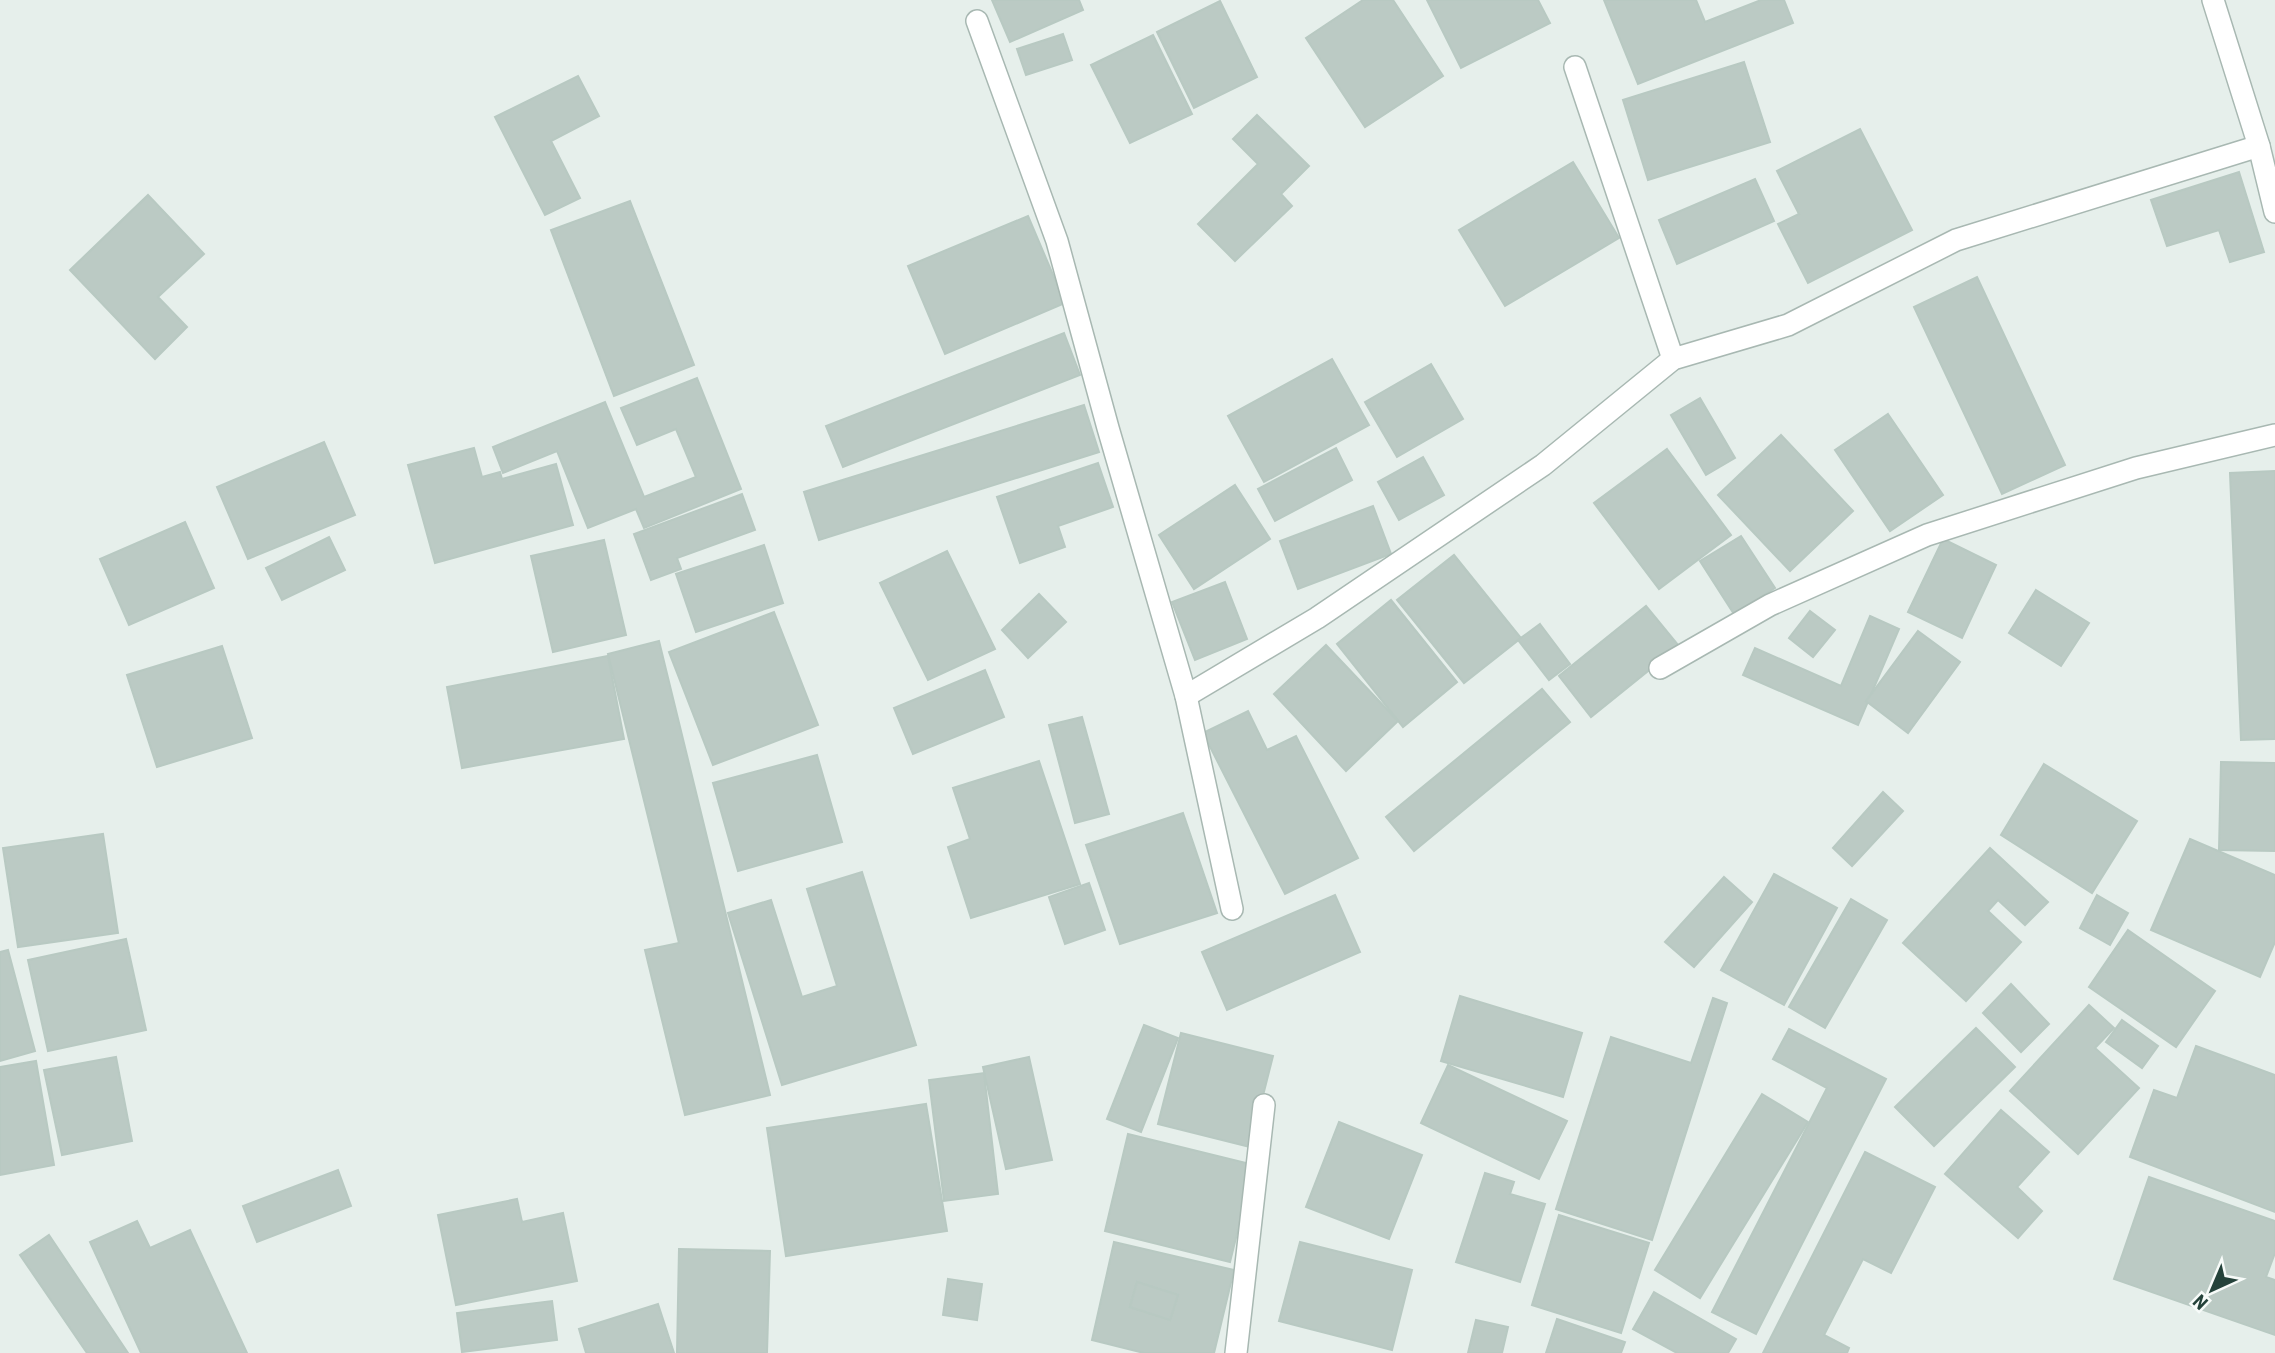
<svg xmlns="http://www.w3.org/2000/svg" width="2275" height="1353" font-family="'Roboto Condensed',sans-serif">
	<rect width="100%" height="100%" fill="#e6efeb"/>
	<g fill="#bbcac4" stroke="#b8c9c2" stroke-width="2" fill-rule="evenodd">
		<polygon points="992,0 1079,0 1083,10 1010,42"/>
		<polygon points="1363,0 1393,0 1443,76 1365,127 1306,38"/>
		<polygon points="1427,0 1538,0 1550,23 1461,68"/>
		<polygon points="1604,0 1696,0 1705,22 1761,0 1784,0 1793,23 1638,84"/>
		<polygon points="1220,1 1257,77 1194,108 1157,32"/>
		<polygon points="1063,34 1072,60 1026,75 1017,49"/>
		<polygon points="1153,35 1192,114 1130,143 1091,65"/>
		<polygon points="1744,62 1770,142 1648,180 1623,100"/>
		<polygon points="578,76 599,116 551,141 580,198 545,215 495,117"/>
		<polygon points="1257,115 1309,166 1281,194 1292,206 1235,261 1198,224 1258,164 1233,139"/>
		<polygon points="1860,129 1912,230 1808,283 1778,224 1799,214 1777,171"/>
		<polygon points="1573,162 1619,238 1505,306 1459,230"/>
		<polygon points="2239,172 2264,252 2230,262 2219,230 2167,246 2151,200"/>
		<polygon points="1755,179 1774,221 1677,264 1659,220"/>
		<polygon points="148,195 204,254 158,297 187,327 155,359 70,270"/>
		<polygon points="630,201 694,365 614,396 551,230"/>
		<polygon points="1028,216 1065,303 945,354 908,266"/>
		<polygon points="1977,277 2065,465 2002,494 1914,307"/>
		<polygon points="1064,333 1080,375 843,467 826,426"/>
		<polygon points="1332,359 1369,425 1264,482 1228,416"/>
		<polygon points="1431,364 1463,419 1397,457 1365,402"/>
		<polygon points="697,378 741,489 644,528 636,509 588,528 557,451 503,473 493,447 605,402 644,497 696,477 676,429 637,445 621,408"/>
		<polygon points="1700,398 1735,458 1706,475 1671,415"/>
		<polygon points="1084,405 1099,452 819,540 804,492"/>
		<polygon points="1888,414 1943,495 1890,531 1835,450"/>
		<polygon points="1781,435 1853,511 1790,571 1718,495"/>
		<polygon points="324,442 355,515 248,559 217,487"/>
		<polygon points="474,448 482,477 500,472 502,479 556,464 573,525 435,563 408,465"/>
		<polygon points="1336,448 1352,480 1275,521 1258,489"/>
		<polygon points="1667,449 1731,535 1659,589 1594,503"/>
		<polygon points="1423,457 1444,495 1399,520 1378,482"/>
		<polygon points="1098,463 1113,507 1058,526 1065,547 1020,563 997,497"/>
		<polygon points="2275,471 2275,739 2241,740 2230,473"/>
		<polygon points="1235,485 1270,539 1194,589 1159,535"/>
		<polygon points="742,494 755,530 677,558 681,569 651,580 634,534"/>
		<polygon points="1373,506 1391,554 1298,589 1280,541"/>
		<polygon points="185,522 214,588 129,625 100,559"/>
		<polygon points="1741,536 1775,588 1734,614 1700,561"/>
		<polygon points="329,537 345,570 282,600 266,568"/>
		<polygon points="1943,539 1996,565 1962,638 1908,612"/>
		<polygon points="604,540 626,635 553,652 531,556"/>
		<polygon points="764,545 783,603 696,632 676,574"/>
		<polygon points="947,551 995,649 928,680 880,583"/>
		<polygon points="1454,555 1521,638 1464,683 1397,600"/>
		<polygon points="1225,582 1247,639 1195,660 1172,602"/>
		<polygon points="2036,590 2089,623 2061,666 2009,633"/>
		<polygon points="1039,594 1066,622 1028,658 1002,630"/>
		<polygon points="1391,600 1457,682 1403,727 1337,644"/>
		<polygon points="1646,606 1679,646 1591,717 1559,676"/>
		<polygon points="1810,611 1835,630 1813,657 1789,638"/>
		<polygon points="774,612 818,725 713,765 669,652"/>
		<polygon points="1870,616 1899,629 1858,725 1743,675 1755,648 1841,686"/>
		<polygon points="1540,624 1570,664 1549,680 1518,640"/>
		<polygon points="1918,631 1960,662 1908,733 1866,701"/>
		<polygon points="659,641 770,1095 685,1115 645,950 679,943 608,654"/>
		<polygon points="1326,645 1398,721 1346,771 1274,694"/>
		<polygon points="222,646 252,738 157,767 127,675"/>
		<polygon points="608,656 624,739 462,768 447,687"/>
		<polygon points="985,670 1004,717 913,754 894,708"/>
		<polygon points="1542,689 1570,722 1414,851 1386,817"/>
		<polygon points="1248,711 1267,750 1296,736 1358,858 1285,894 1203,733"/>
		<polygon points="1082,717 1109,814 1075,823 1049,725"/>
		<polygon points="817,755 842,842 738,871 713,783"/>
		<polygon points="1039,761 1080,884 971,918 948,847 970,839 953,788"/>
		<polygon points="2221,762 2275,763 2275,851 2219,850"/>
		<polygon points="2044,764 2137,821 2092,893 2001,835"/>
		<polygon points="1883,792 1903,811 1852,866 1833,848"/>
		<polygon points="1183,813 1217,913 1120,944 1086,845"/>
		<polygon points="103,834 118,933 18,947 3,848"/>
		<polygon points="2190,839 2275,875 2275,942 2260,977 2151,930"/>
		<polygon points="1990,848 2048,902 2025,925 1998,900 1988,911 2021,942 1966,1001 1903,943"/>
		<polygon points="862,872 916,1045 782,1085 728,913 771,900 802,997 837,986 807,889"/>
		<polygon points="1774,874 1837,908 1784,1005 1721,970"/>
		<polygon points="1724,877 1752,902 1694,967 1665,942"/>
		<polygon points="1089,883 1105,930 1065,944 1049,897"/>
		<polygon points="1335,895 1360,952 1227,1010 1202,952"/>
		<polygon points="2097,895 2128,913 2110,945 2080,928"/>
		<polygon points="1851,899 1887,920 1825,1028 1789,1007"/>
		<polygon points="2128,930 2215,991 2176,1047 2089,987"/>
		<polygon points="126,939 146,1030 48,1051 28,960"/>
		<polygon points="8,950 35,1051 0,1061 0,952"/>
		<polygon points="2011,984 2049,1024 2021,1052 1983,1013"/>
		<polygon points="1460,996 1582,1033 1563,1097 1441,1061"/>
		<polygon points="1713,998 1727,1003 1652,1240 1556,1209 1611,1037 1691,1063"/>
		<polygon points="2089,1005 2114,1028 2095,1048 2139,1088 2078,1154 2010,1091"/>
		<polygon points="2122,1020 2158,1046 2142,1068 2106,1042"/>
		<polygon points="1144,1025 1178,1038 1141,1132 1107,1119"/>
		<polygon points="1976,1028 2015,1067 1934,1146 1895,1107"/>
		<polygon points="1789,1029 1886,1079 1756,1334 1712,1312 1827,1088 1773,1059"/>
		<polygon points="1181,1033 1273,1056 1250,1147 1158,1124"/>
		<polygon points="2196,1046 2275,1075 2275,1212 2130,1157 2154,1090 2177,1098"/>
		<polygon points="116,1057 132,1141 62,1155 44,1070"/>
		<polygon points="1029,1057 1052,1160 1006,1169 983,1067"/>
		<polygon points="36,1061 54,1165 0,1175 0,1067"/>
		<polygon points="1448,1065 1567,1121 1539,1179 1421,1123"/>
		<polygon points="984,1073 998,1194 944,1201 929,1080"/>
		<polygon points="1762,1094 1808,1122 1700,1298 1655,1270"/>
		<polygon points="926,1104 947,1231 786,1256 767,1128"/>
		<polygon points="2001,1110 2049,1152 2017,1187 2042,1211 2018,1238 1945,1174"/>
		<polygon points="1339,1122 1422,1155 1389,1239 1306,1207"/>
		<polygon points="1128,1134 1254,1165 1230,1262 1105,1231"/>
		<polygon points="1865,1152 1935,1187 1891,1273 1863,1259 1824,1335 1849,1348 1847,1353 1763,1353"/>
		<polygon points="338,1170 351,1206 257,1242 243,1206"/>
		<polygon points="1485,1173 1514,1182 1510,1194 1545,1204 1520,1282 1456,1262"/>
		<polygon points="2149,1177 2275,1221 2275,1253 2266,1277 2275,1280 2275,1335 2114,1279"/>
		<polygon points="517,1199 522,1222 563,1213 577,1281 456,1305 438,1215"/>
		<polygon points="1559,1215 1649,1243 1621,1333 1532,1305"/>
		<polygon points="137,1221 150,1248 190,1230 247,1353 141,1353 90,1242"/>
		<polygon points="49,1235 128,1353 87,1353 20,1255"/>
		<path d="M 1114,1242 L 1234,1270 L 1214,1353 L 1144,1353 L 1092,1340 ZM 1137,1282 L 1178,1295 L 1170,1320 L 1130,1307 Z"/>
		<polygon points="1300,1242 1412,1270 1392,1350 1279,1321"/>
		<polygon points="679,1249 770,1251 767,1353 677,1353"/>
		<polygon points="948,1279 982,1284 977,1320 943,1315"/>
		<polygon points="1137,1282 1178,1295 1170,1320 1130,1307"/>
		<polygon points="1654,1292 1736,1339 1728,1353 1677,1353 1633,1329"/>
		<polygon points="552,1301 557,1340 462,1352 457,1313"/>
		<polygon points="658,1304 674,1353 586,1353 579,1329"/>
		<polygon points="1557,1319 1625,1342 1621,1353 1546,1353"/>
		<polygon points="1476,1320 1508,1327 1502,1353 1468,1353"/>
	</g>
	<g fill="none" stroke-linecap="round" stroke-linejoin="round">
		<defs>
			<g id="minor">
				<polyline points="2213,0 2259,146 2275,212"/>
				<polyline points="977,21 1057,241 1108,428 1186,696 1232,909"/>
				<polyline points="1575,67 1673,359"/>
				<polyline points="1660,668 1770,605 1927,535 2136,468 2275,435"/>
				<polyline points="1186,696 1317,618 1543,465 1673,359 1788,325 1956,240 2259,146"/>
				<polyline points="1236,1353 1264,1105"/>
			</g>
		</defs>
		<use href="#minor" stroke="#a8b8b2" stroke-width="24"/>
		<use href="#minor" stroke="#fff" stroke-width="21"/>
	</g>
	<g transform="translate(2212 1290) rotate(224)" stroke="#f7fbf9" stroke-width="5" paint-order="stroke">
	<path d="M0-5L12 26L0 18L-12 26Z" fill="#24423a"/>
	<text y="-10" font-size="19" font-weight="bold" text-anchor="middle" fill="#24423a">N</text>
	</g>
</svg>
